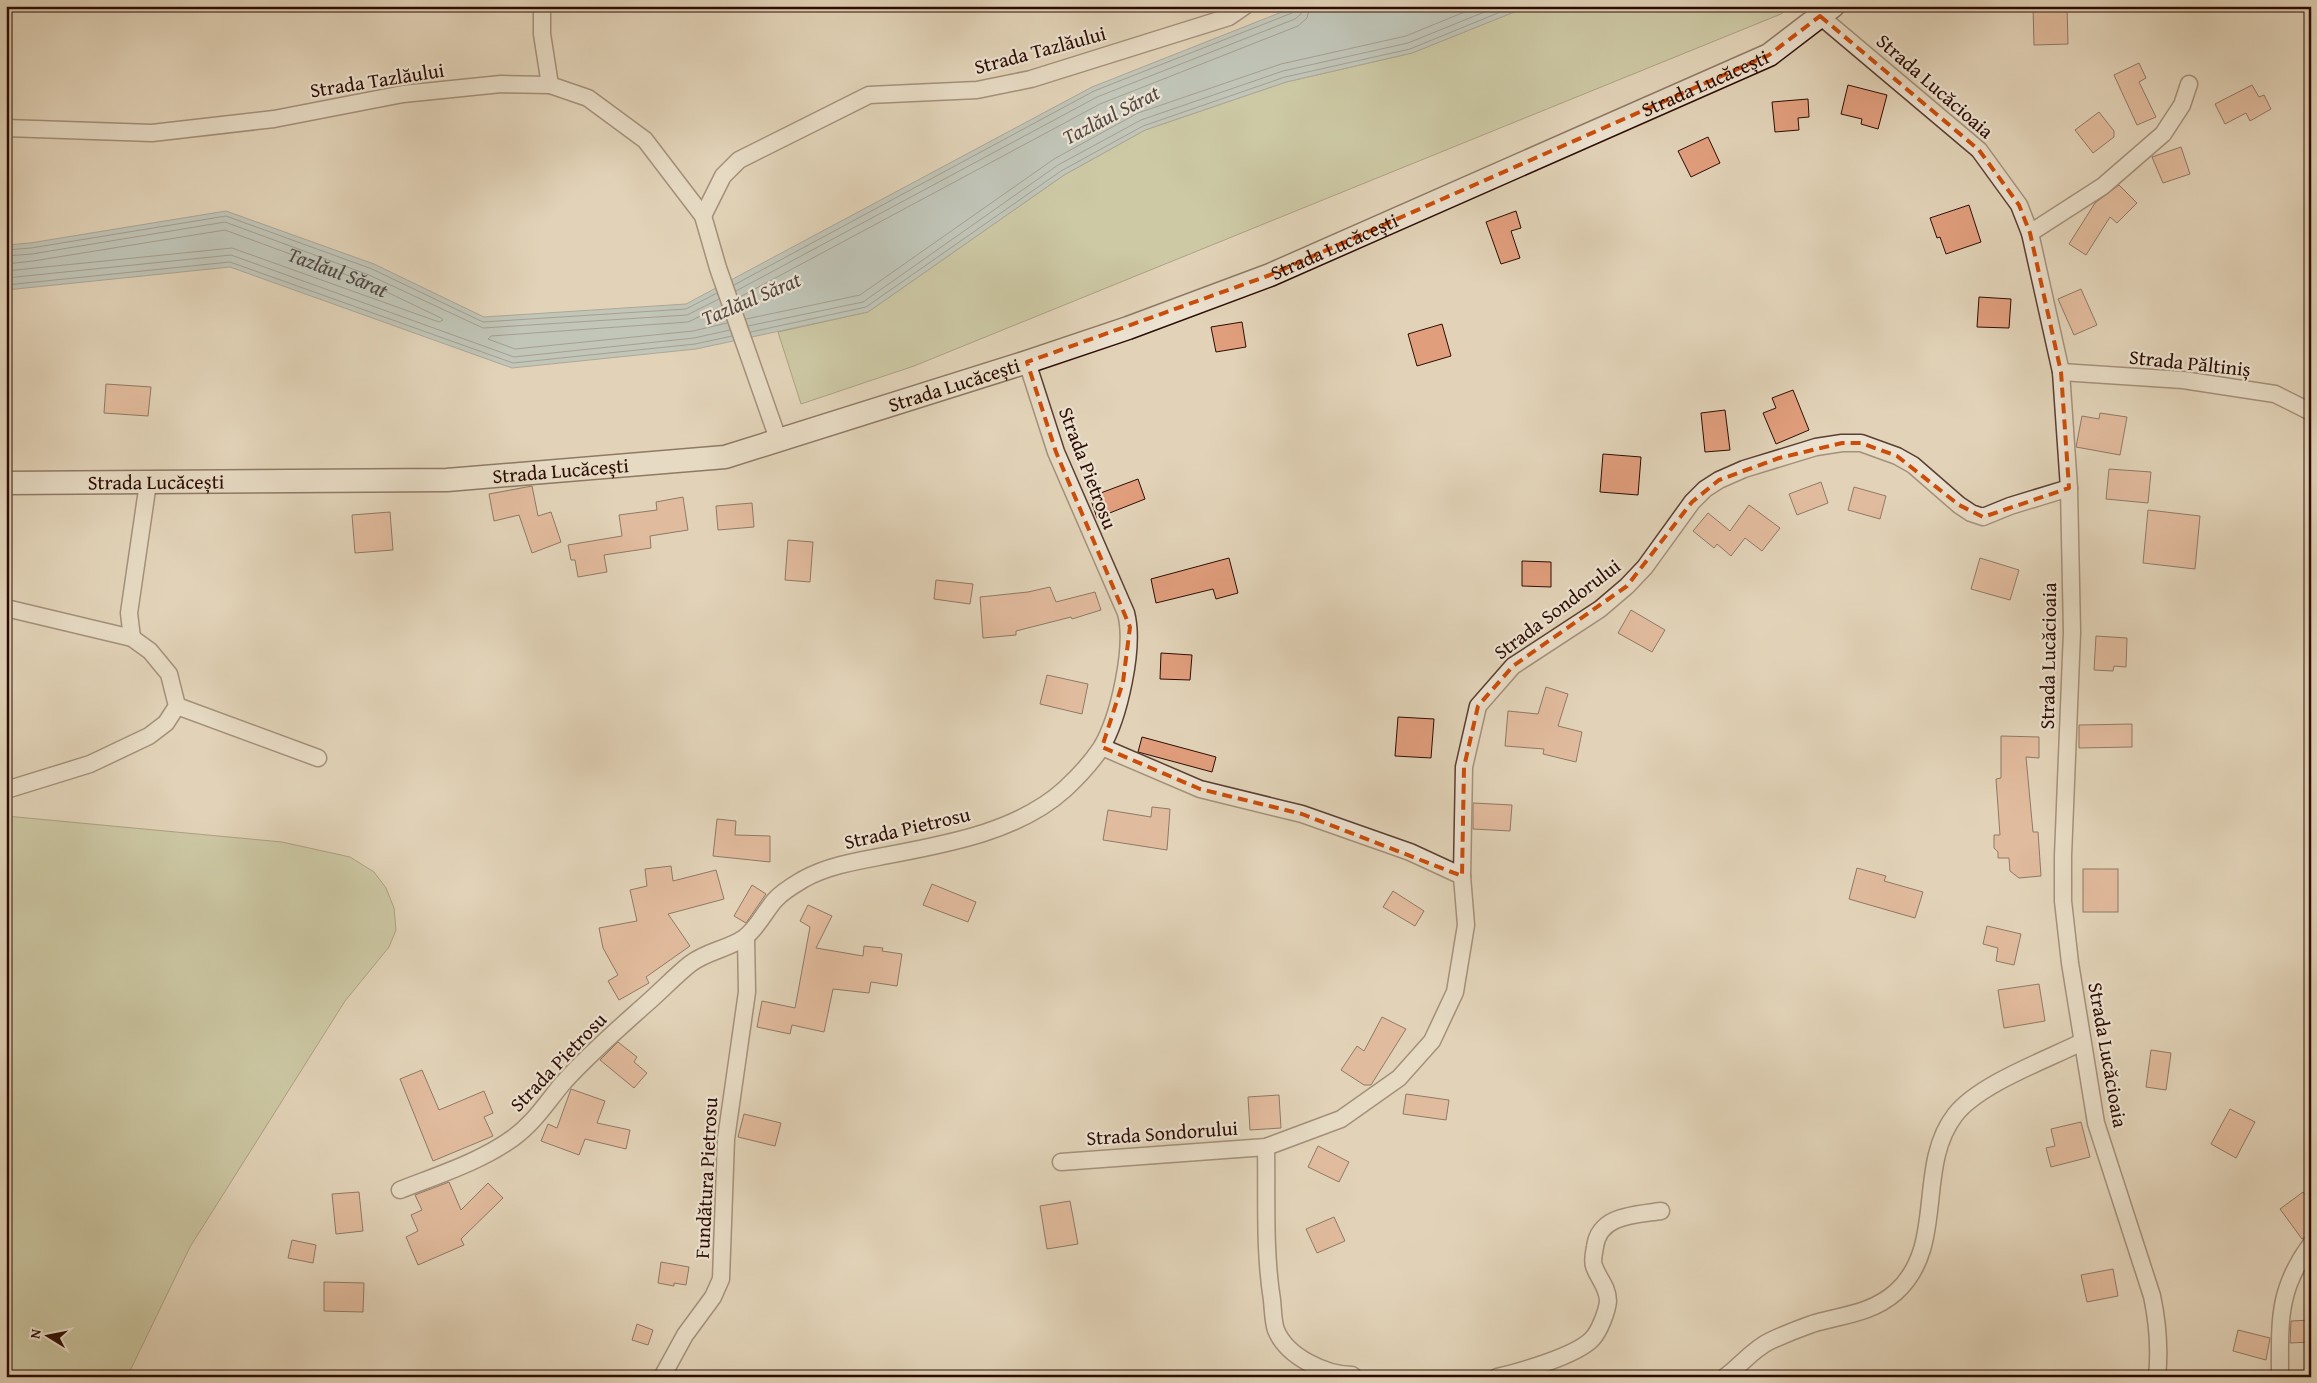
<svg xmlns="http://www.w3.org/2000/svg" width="2317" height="1383" font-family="'Gentium Book Plus',serif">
	<rect width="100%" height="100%" fill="#e2d3b8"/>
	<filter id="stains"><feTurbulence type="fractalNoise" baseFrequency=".004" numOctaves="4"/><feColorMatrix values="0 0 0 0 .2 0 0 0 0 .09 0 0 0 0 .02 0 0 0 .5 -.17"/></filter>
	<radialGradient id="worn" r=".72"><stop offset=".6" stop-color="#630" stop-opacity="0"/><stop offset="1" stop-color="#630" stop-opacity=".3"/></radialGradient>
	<g fill="#b4bc8e" stroke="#706448">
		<polygon points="1529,6 1791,6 1781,14 914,366 801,404 778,332 868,312 1064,175 1145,130 1286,82 1412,53"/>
		<polygon points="6,816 282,842 350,857 374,872 386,888 394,908 396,930 389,947 345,1001 190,1247 127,1377 6,1377"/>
	</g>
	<polygon fill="#9ab5ba" stroke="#6e7170" points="1297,6 1529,6 1412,53 1286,82 1145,130 1064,175 868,312 696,349 512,368 230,267 6,290 6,245 30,243 226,211 374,264 484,317 686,304 1092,87"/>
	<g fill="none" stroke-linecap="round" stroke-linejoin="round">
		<g stroke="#63605e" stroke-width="1">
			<polyline points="6,250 31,248 226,216 372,269 483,322 686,309 717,293"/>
			<polyline points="6,256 32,254 225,222 369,275 483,328 687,315 719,299"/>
			<path id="s1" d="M 6,264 L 33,261 L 225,230 L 366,282 L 441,318 L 443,320 L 439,322 L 232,248 L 6,271"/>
			<polyline points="6,278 231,255 514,357 694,338 730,330"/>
			<polyline points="6,285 230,262 513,363 695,344 732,336"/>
			<polyline points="734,285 1094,91 1292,13 1296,6"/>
			<polyline points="736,291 1097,97 1295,19 1301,14 1302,6"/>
			<polyline points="738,298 1100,104 1298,26 1307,18 1310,6"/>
			<polyline points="722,306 688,322 491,336 488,339 515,349 693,331 727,323"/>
			<polyline points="746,319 860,295 1054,159 1138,113 1281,64 1406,36 1479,6"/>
			<polyline points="748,326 863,302 1058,165 1141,120 1283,71 1408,43 1499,6"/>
			<polyline points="751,332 866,307 1061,171 1143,126 1285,77 1410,49 1515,6"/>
		</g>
	</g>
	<g fill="#e19e7d" stroke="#2c0c02">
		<polygon points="2033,6 2067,6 2068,44 2034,45"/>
		<polygon points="2139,63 2146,78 2139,82 2156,117 2137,125 2114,75"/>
		<polygon points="1848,85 1887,95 1878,129 1861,124 1862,119 1841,114"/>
		<polygon points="2252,85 2259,97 2264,95 2271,109 2250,121 2246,113 2225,124 2215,104"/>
		<polygon points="1808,99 1809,117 1798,118 1799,130 1775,132 1772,102"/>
		<polygon points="2099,112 2114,131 2114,137 2093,153 2075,130"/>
		<polygon points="1708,137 1720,163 1691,177 1678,151"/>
		<polygon points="2181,147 2190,174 2163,183 2152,157"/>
		<polygon points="2119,185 2137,203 2117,223 2110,217 2086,255 2069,244 2095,203"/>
		<polygon points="1969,205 1981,242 1946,254 1940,237 1937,238 1930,218"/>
		<polygon points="1516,211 1521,228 1511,231 1520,258 1501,264 1486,222"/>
		<polygon points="2081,289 2097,325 2074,335 2058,299"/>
		<polygon points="1979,297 2011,299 2009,328 1977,327"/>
		<polygon points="1242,322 1246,347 1216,352 1211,327"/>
		<polygon points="1442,324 1451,356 1417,366 1408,334"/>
		<polygon points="106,384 151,387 148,416 104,413"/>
		<polygon points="1793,390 1809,430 1776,444 1763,413 1776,408 1772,398"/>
		<polygon points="1725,410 1730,450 1705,452 1701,413"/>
		<polygon points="2100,413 2127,417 2120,455 2076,447 2082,416 2099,419"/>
		<polygon points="1603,454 1641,457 1638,495 1600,492"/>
		<polygon points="2109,469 2151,472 2148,503 2106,499"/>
		<polygon points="1138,479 1145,499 1097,518 1090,497"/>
		<polygon points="1821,482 1828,503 1797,515 1789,494"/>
		<polygon points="532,486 538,516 551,512 561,542 532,553 519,515 494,521 489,494"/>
		<polygon points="1854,487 1886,496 1880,519 1848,510"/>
		<polygon points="683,497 688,530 650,536 651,548 604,555 607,572 578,577 575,560 571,560 568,545 622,536 619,515 657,510 656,502"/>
		<polygon points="752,503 754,527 718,530 716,506"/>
		<polygon points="1749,505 1780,528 1762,551 1745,538 1731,556 1717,544 1714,548 1693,531 1708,513 1730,531"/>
		<polygon points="2148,510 2200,516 2195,569 2143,563"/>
		<polygon points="390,512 393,550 355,553 352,515"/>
		<polygon points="788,540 813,542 810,582 785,580"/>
		<polygon points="1229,558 1238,593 1216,599 1213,589 1156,603 1151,579"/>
		<polygon points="1980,558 2019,570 2010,600 1971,589"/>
		<polygon points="1522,561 1551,562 1551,587 1522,586"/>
		<polygon points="936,580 973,584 970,604 934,599"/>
		<polygon points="1050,587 1056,602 1095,592 1101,610 1072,619 1071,617 1016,631 1016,635 983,638 980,597 1028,592"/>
		<polygon points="1631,610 1665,630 1652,652 1618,633"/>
		<polygon points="2096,636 2127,638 2126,667 2114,666 2113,671 2094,670"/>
		<polygon points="1161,653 1192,655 1190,680 1160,679"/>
		<polygon points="1047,675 1088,684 1082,714 1040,704"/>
		<polygon points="1546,687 1568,694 1558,726 1582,732 1576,762 1543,754 1544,749 1505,746 1508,711 1538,714"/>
		<polygon points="1398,717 1434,719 1431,758 1395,756"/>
		<polygon points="2132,724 2132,747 2079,748 2079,725"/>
		<polygon points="2001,736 2039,737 2039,758 2026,757 2033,832 2038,832 2041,876 2019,878 2010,871 2009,858 1998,858 1998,852 1994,848 1994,835 2000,835 1996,779 2001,778"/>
		<polygon points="1142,737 1216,757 1212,772 1138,752"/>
		<polygon points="1473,803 1512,805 1510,831 1473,829"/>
		<polygon points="1152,807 1170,809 1167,850 1103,840 1108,810 1151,817"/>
		<polygon points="717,819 736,821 735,835 770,836 770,862 713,856"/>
		<polygon points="671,866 673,881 716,870 724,899 668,914 690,946 646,977 649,983 619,1000 608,981 618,975 603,948 599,928 637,921 630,890 647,886 645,869"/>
		<polygon points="1857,868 1886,876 1884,881 1923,892 1915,918 1849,899"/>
		<rect x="2083" y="869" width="35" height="43"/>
		<polygon points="932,884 976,902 968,922 923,905"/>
		<polygon points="752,885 766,894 746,923 734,916"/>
		<polygon points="1393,891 1424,911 1415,926 1383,907"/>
		<polygon points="808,905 832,916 816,948 863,956 864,946 883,948 882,951 902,954 897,986 871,982 869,993 833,989 824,1032 792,1025 790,1034 757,1027 762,1001 795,1008 810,927 800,921"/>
		<polygon points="1987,926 2021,934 2014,965 1996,961 1998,948 1983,944"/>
		<polygon points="2039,984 2045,1021 2004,1028 1998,990"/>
		<polygon points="1382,1017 1406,1029 1371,1085 1364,1085 1341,1070 1357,1046 1364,1051"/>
		<polygon points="618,1042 637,1057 634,1062 647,1073 634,1088 600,1060"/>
		<polygon points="2151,1050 2171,1053 2166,1090 2146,1087"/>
		<polygon points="422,1070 439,1110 484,1091 493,1113 484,1117 493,1136 433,1161 400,1079"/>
		<polygon points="571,1089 605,1101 597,1123 630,1130 626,1149 585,1139 579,1155 541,1141 548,1124 557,1128"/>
		<polygon points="1406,1094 1449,1100 1446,1120 1403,1114"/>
		<polygon points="1279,1095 1281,1128 1250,1130 1248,1097"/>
		<polygon points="2230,1109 2255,1122 2236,1158 2211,1144"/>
		<polygon points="744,1114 781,1123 775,1146 738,1137"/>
		<polygon points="2081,1122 2090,1157 2051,1167 2046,1148 2055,1146 2051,1129"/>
		<polygon points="1318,1146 1349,1162 1339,1182 1308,1167"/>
		<polygon points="449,1182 461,1210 488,1183 503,1198 461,1239 464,1245 418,1265 406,1237 418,1231 411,1215 422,1210 415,1195"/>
		<polygon points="359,1192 363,1231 336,1234 332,1194"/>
		<polygon points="2303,1192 2311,1203 2311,1234 2302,1239 2280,1209"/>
		<polygon points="1070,1201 1078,1244 1047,1249 1040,1206"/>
		<polygon points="1334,1217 1345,1241 1317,1253 1306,1229"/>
		<polygon points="292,1240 316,1245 313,1263 288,1258"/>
		<polygon points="661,1262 689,1267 686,1285 674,1283 674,1286 658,1283"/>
		<polygon points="2113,1269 2118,1296 2087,1302 2081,1275"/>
		<polygon points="324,1282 364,1283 363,1312 324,1311"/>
		<polygon points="2311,1320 2311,1342 2290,1343 2291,1321"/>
		<polygon points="637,1324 653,1330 648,1345 632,1340"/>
		<polygon points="2238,1330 2270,1338 2266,1360 2233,1351"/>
	</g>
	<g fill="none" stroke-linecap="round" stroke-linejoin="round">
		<defs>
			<g id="street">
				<polyline points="542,6 542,34 550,85"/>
				<path d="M 1820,16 L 1979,150 L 2019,205 L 2030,233 L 2061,372 L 2069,488 L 2072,632 L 2063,856 L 2063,901 L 2070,963 L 2096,1123 L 2152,1296 C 2158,1324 2160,1348 2157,1377"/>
				<polyline points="6,128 152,133 274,119 403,94 501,84 550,85 588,98 645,140 703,216 718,268 778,439"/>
				<polyline points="703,216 723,176 739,160 869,95 977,90 1031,79 1229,17 1245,6"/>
				<polyline points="2030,233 2103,186 2163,134 2182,105 2189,84"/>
				<polyline points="2061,372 2183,380 2275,394 2311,412"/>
				<polyline points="6,608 132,638 150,651 169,674 177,706 166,723 149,736 90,764 6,790"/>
				<polyline points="132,638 129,613 148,483"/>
				<polyline points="177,706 318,758"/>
				<polyline points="1102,747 1200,789 1302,814 1410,852 1462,876"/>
				<path d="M 1266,1147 C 1267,1198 1264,1250 1272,1300 C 1273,1309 1273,1322 1276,1330 C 1287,1357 1326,1375 1352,1375 L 1354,1377"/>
				<polyline points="1061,1162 1266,1147 1341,1119 1399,1078 1432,1041 1455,992 1466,925 1462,876 1464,767 1478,706 1513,666 1600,609 1627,586 1645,567 1692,502 1705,489 1719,480 1744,469 1816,447 1842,443 1861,443 1897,456 1913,465 1959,505 1971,513 1983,517 2010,506 2069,488"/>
				<path d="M 400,1190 C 438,1175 480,1162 513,1138 C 534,1123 547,1102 563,1083 C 588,1055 618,1029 646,1004 C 661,991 675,976 690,964 C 707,951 728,949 744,938 C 757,929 765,911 775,900 C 783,891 794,885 804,879 C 831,864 864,860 894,854 C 952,843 1020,830 1065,789 C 1078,777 1091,763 1101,748 C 1119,718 1135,647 1126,613 L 1056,452 L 1027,362"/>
				<polyline points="662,1377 685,1335 713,1297 721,1279 726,1139 747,992 746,937"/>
				<path d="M 1497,1377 C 1519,1372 1576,1356 1592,1339 C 1599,1332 1607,1312 1608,1301 C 1608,1287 1598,1278 1594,1266 C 1592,1261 1594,1253 1595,1247 C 1599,1215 1634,1215 1661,1211"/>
				<path d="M 1725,1377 C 1740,1366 1753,1349 1770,1341 C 1783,1335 1798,1329 1812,1324 C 1842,1315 1871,1314 1896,1292 C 1947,1246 1915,1167 1955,1115 C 1979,1084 2046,1060 2082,1042"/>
				<path d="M 2280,1377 C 2280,1321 2277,1290 2311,1244"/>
			</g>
			<g id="secondary">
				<path id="s2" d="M 6,483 L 447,480 L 725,457 L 1027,362 L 1128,328 L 1270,275 L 1769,55 L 1833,6"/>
			</g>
		</defs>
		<use href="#street" stroke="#5a3e30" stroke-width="19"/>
		<use href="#secondary" stroke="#2c0c02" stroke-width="25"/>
		<use href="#street" stroke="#ece2d1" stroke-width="16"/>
		<use href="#secondary" stroke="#ece2d1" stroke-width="22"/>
	</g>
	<path d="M0 0H2317V1383H0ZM 1820,16 L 1979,150 L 2019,205 L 2030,233 L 2061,372 L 2069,488 L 1983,517 L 1959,505 L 1897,456 L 1861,443 L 1842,443 L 1779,458 L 1719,480 L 1692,502 L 1627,586 L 1513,666 L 1478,706 L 1464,767 L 1462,876 L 1302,814 L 1200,789 L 1102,747 L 1123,682 L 1130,627 L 1056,452 L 1027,362 L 1270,275 L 1769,55 Z" fill="#e2d3b8" fill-opacity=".55" fill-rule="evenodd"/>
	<path fill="none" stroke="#cc4d0a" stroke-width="4" stroke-dasharray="10 6" stroke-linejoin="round" d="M 1820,16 L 1979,150 L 2019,205 L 2030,233 L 2061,372 L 2069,488 L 1983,517 L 1959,505 L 1897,456 L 1861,443 L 1842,443 L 1779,458 L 1719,480 L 1692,502 L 1627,586 L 1513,666 L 1478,706 L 1464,767 L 1462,876 L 1302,814 L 1200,789 L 1102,747 L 1123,682 L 1130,627 L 1056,452 L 1027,362 L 1270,275 L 1769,55 Z"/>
	<g text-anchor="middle" stroke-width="4.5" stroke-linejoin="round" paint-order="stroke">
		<g font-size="20" fill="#2c0c02" stroke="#ece2d1">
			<text transform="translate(1040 50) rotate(-15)" y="7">Strada Tazlăului</text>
			<text transform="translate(377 80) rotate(-9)" y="7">Strada Tazlăului</text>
			<text dy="7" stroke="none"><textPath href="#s2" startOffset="1770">Strada Lucăcești</textPath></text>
			<text transform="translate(1935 86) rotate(41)" y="7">Strada Lucăcioaia</text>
			<text dy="7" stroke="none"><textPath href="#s2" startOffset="1365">Strada Lucăcești</textPath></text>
			<text transform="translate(2190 363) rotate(6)" y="7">Strada Păltiniș</text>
			<text dy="7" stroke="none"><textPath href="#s2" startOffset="960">Strada Lucăcești</textPath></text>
			<text transform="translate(1088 468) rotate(69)" y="7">Strada Pietrosu</text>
			<text dy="7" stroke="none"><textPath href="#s2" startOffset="555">Strada Lucăcești</textPath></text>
			<text dy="7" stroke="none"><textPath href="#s2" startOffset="150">Strada Lucăcești</textPath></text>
			<text transform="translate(1557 609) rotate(-37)" y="7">Strada Sondorului</text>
			<text transform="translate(2048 656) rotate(-89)" y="7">Strada Lucăcioaia</text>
			<text transform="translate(907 828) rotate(-13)" y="7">Strada Pietrosu</text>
			<text transform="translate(2108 1055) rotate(80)" y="7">Strada Lucăcioaia</text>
			<text transform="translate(558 1062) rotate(-46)" y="7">Strada Pietrosu</text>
			<text transform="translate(1162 1133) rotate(-4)" y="7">Strada Sondorului</text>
			<text transform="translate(706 1178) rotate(-87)" y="7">Fundătura Pietrosu</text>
		</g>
		<g font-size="21" font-style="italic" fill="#524742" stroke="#ece2d1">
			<text transform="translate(1111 115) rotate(-27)" y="7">Tazlăul Sărat</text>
			<text dy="7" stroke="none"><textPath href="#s1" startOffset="342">Tazlăul Sărat</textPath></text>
			<text transform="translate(751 299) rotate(-23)" y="7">Tazlăul Sărat</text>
		</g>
	</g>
	<rect width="2317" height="1383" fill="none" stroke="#e2d3b8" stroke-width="25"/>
	<rect x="8" y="8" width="2302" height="1368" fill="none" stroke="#2c0c02" stroke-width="2.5"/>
	<rect x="12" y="12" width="2292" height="1358" fill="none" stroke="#2c0c02"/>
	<g transform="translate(48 1336) rotate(280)" stroke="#ece2d1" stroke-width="4" paint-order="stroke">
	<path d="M0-4L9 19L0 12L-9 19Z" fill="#2c0c02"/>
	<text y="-8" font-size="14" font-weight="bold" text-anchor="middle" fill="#2c0c02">N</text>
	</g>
	<rect width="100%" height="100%" filter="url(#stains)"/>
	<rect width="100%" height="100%" fill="url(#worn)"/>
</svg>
